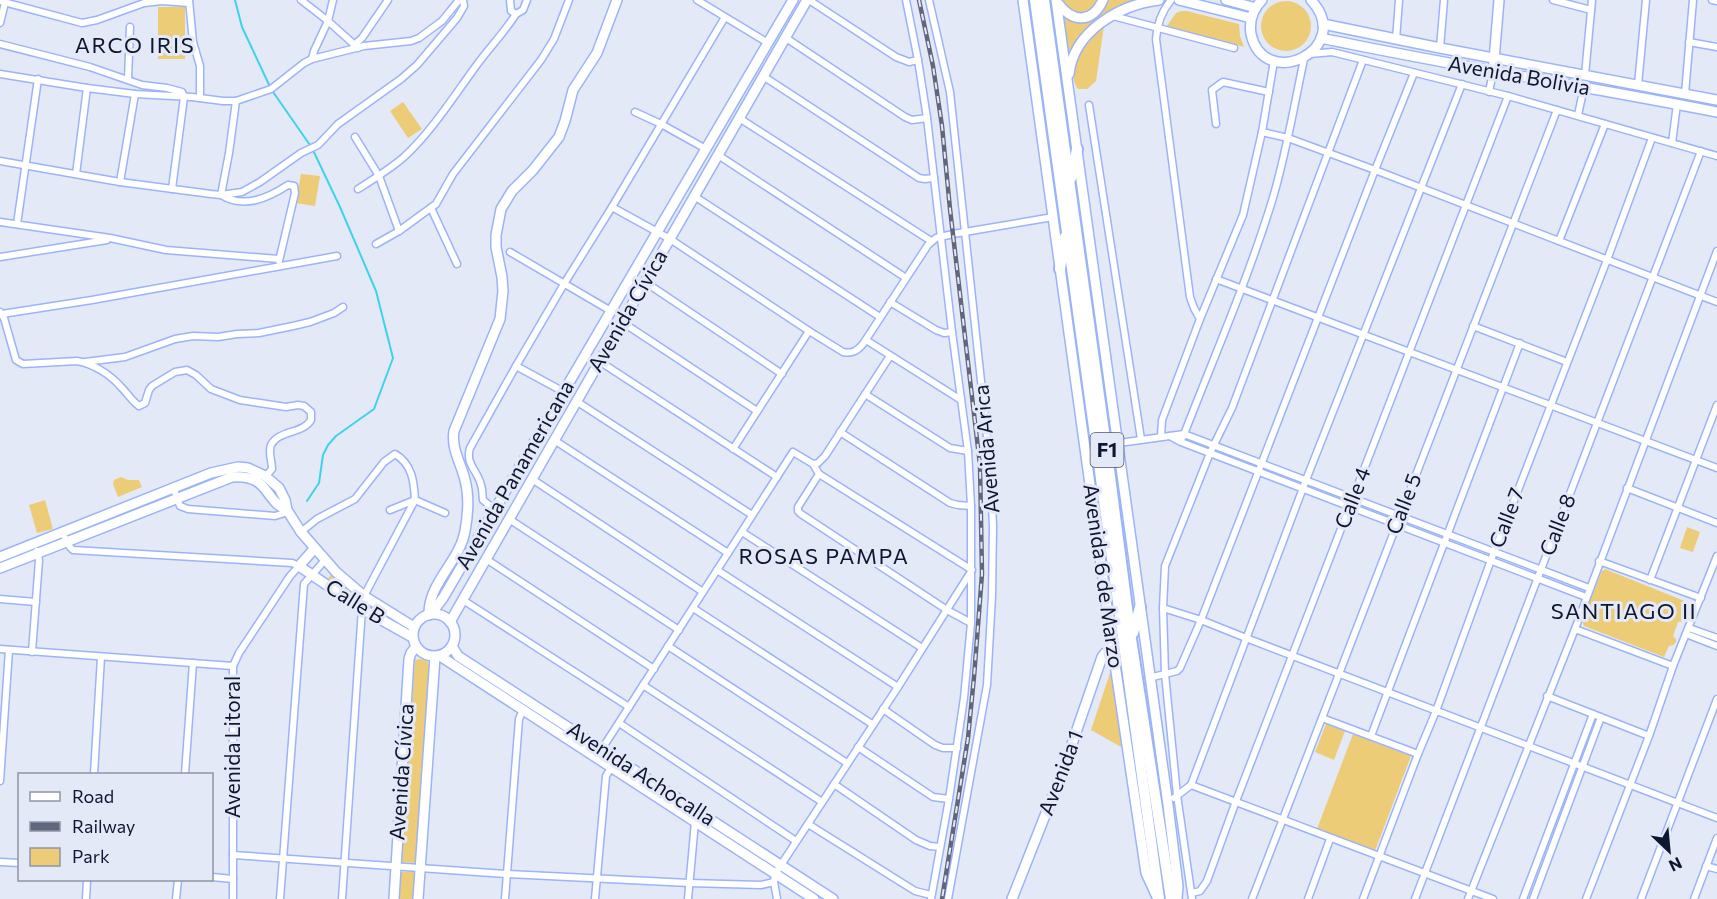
<svg xmlns="http://www.w3.org/2000/svg" width="1717" height="899" font-family="Commissioner,sans-serif">
	<rect width="100%" height="100%" fill="#e4e9f8"/>
	<g fill="#eccc76">
		<path d="M 1061,0 L 1099,0 L 1097,5 L 1086,14 C 1075,13 1067,10 1061,0 Z"/>
		<path d="M 1107,0 L 1135,0 C 1099,11 1087,28 1069,59 L 1064,15 L 1088,21 C 1098,16 1105,11 1107,0 Z"/>
		<circle cx="1286" cy="26" r="25"/>
		<rect x="158" y="7" width="27" height="52"/>
		<polygon points="1181,11 1187,11 1239,24 1240,36 1244,47 1167,26 1176,13"/>
		<path d="M 1104,26 L 1096,81 L 1087,89 L 1078,89 C 1062,68 1090,40 1104,26 Z"/>
		<polygon points="403,102 422,129 408,138 390,111"/>
		<polygon points="301,174 320,176 315,206 296,203"/>
		<polygon points="121,477 128,480 139,480 142,487 118,497 113,484 114,480"/>
		<polygon points="45,500 53,529 37,533 29,505"/>
		<polygon points="1687,527 1700,532 1693,552 1680,548"/>
		<polygon points="1605,569 1687,602 1683,610 1686,616 1683,621 1678,622 1673,636 1676,639 1676,642 1673,645 1669,646 1664,657 1584,626 1582,621 1602,571"/>
		<polygon points="332,573 347,589 397,622 396,624 327,580"/>
		<polygon points="420,659 427,661 430,666 416,863 401,862 415,660"/>
		<polygon points="1111,670 1123,748 1091,730"/>
		<polygon points="1326,724 1345,731 1334,760 1315,752"/>
		<polygon points="1353,734 1411,756 1375,851 1317,829"/>
		<polygon points="401,872 416,872 414,899 399,899"/>
	</g>
	<g fill="none" stroke-linecap="round" stroke-linejoin="round">
		<polyline stroke="#3dd3e8" stroke-width="2" points="235,0 242,27 271,89 312,148 340,207 376,291 393,358 374,409 336,436 328,445 323,455 319,483 307,501"/>
		<defs>
			<g id="street">
				<polyline points="189,0 193,42 200,66 200,98"/>
				<polyline points="301,0 328,21 358,48"/>
				<polyline points="510,0 511,11 516,14 523,10 527,0"/>
				<polyline points="697,0 768,43"/>
				<polyline points="809,0 896,57 909,62 918,60"/>
				<polyline points="906,0 918,60 927,118 952,332 968,451 971,506 971,623 964,698 949,799 931,899"/>
				<polyline points="929,0 950,92 990,465 993,526 992,596 987,685 948,899"/>
				<path d="M 1171,0 C 1162,11 1157,24 1156,39 L 1190,297 L 1194,308 L 1200,319"/>
				<polyline points="1553,0 1591,10"/>
				<polyline points="1712,0 1717,1"/>
				<polyline points="0,1 82,23 97,20 144,3 162,1 189,3"/>
				<polyline points="1113,16 1234,48"/>
				<polyline points="0,23 5,3"/>
				<polyline points="786,38 905,117 912,120 927,118"/>
				<polyline points="1396,40 1399,0"/>
				<polyline points="1689,42 1717,47"/>
				<polyline points="0,44 90,67 142,85 167,88 182,92 184,97 172,189"/>
				<polyline points="355,44 362,38 388,0"/>
				<polyline points="1440,48 1444,0"/>
				<polyline points="1310,54 1332,52 1508,96 1717,156"/>
				<polyline points="312,59 314,51 328,21 333,0"/>
				<polyline points="0,74 87,88 135,94 192,97 223,101 236,101 271,89 304,63 312,59 364,46 411,41 419,38 442,21 459,0"/>
				<polyline points="1585,75 1592,0"/>
				<polyline points="763,76 919,178 925,179 934,178"/>
				<polyline points="128,79 130,27"/>
				<polyline points="1638,85 1646,0"/>
				<polyline points="1489,92 1493,72"/>
				<polyline points="1685,94 1693,0"/>
				<path d="M 236,101 L 229,153 L 221,195 C 244,209 268,198 288,185 L 294,186 L 295,193 L 279,261"/>
				<polyline points="1089,105 1141,439"/>
				<polyline points="635,112 661,124 706,149"/>
				<polyline points="1578,115 1584,87"/>
				<polyline points="739,118 931,241"/>
				<polyline points="1216,124 1212,90 1223,82 1269,92"/>
				<polyline points="1262,132 1288,138 1375,170 1717,302"/>
				<polyline points="355,137 379,176 399,231"/>
				<polyline points="1672,143 1677,104"/>
				<polyline points="718,155 906,278"/>
				<polyline points="0,161 120,182 211,194 221,195 242,192 260,182 301,153 318,145 338,124 401,79 417,65 457,18 464,6 463,0"/>
				<polyline points="76,174 87,88"/>
				<polyline points="120,182 135,94"/>
				<path d="M 358,189 C 374,179 390,169 404,157 C 432,131 454,96 476,66 C 489,48 504,33 516,14"/>
				<polyline points="694,196 880,317"/>
				<path d="M 612,207 L 670,239 L 809,331 L 843,352 C 852,354 857,351 863,344 L 928,245 L 936,238 L 953,234 L 1053,217"/>
				<polyline points="431,208 457,264"/>
				<polyline points="0,222 110,238 166,250 279,259"/>
				<polyline points="17,224 38,79"/>
				<polyline points="1559,241 1605,124"/>
				<polyline points="376,244 399,231 436,204 453,174 541,60 554,39 569,0"/>
				<polyline points="510,252 611,311"/>
				<polyline points="0,257 107,240"/>
				<polyline points="1216,279 1717,468"/>
				<polyline points="645,282 782,374"/>
				<polyline points="890,302 936,330 944,333 952,332"/>
				<path d="M 0,312 L 4,318 L 16,360 L 23,364 L 77,361 C 94,364 111,375 122,388 C 128,394 132,401 139,406 L 145,403 L 149,390 L 152,386 L 175,372 L 187,370 L 196,375 L 211,389 L 240,400 L 286,407 L 298,405 L 304,406 L 311,412 L 311,420 C 303,434 278,430 271,445 C 268,452 272,461 272,469 L 265,477"/>
				<polyline points="2,314 92,300 337,256"/>
				<polyline points="622,322 757,411"/>
				<polyline points="1473,326 1567,362"/>
				<polyline points="866,340 961,400"/>
				<polyline points="599,361 777,477"/>
				<polyline points="85,362 125,357 175,339 193,336 218,337 237,334 259,333 293,326 310,322 334,313 343,307"/>
				<polyline points="516,366 564,392"/>
				<polyline points="865,394 950,448 968,451"/>
				<polyline points="576,401 752,515"/>
				<polyline points="840,432 950,503 958,505 971,506"/>
				<polyline points="1170,436 1181,442 1586,597"/>
				<polyline points="1161,437 1162,420 1200,319 1243,215 1262,132 1274,61"/>
				<path d="M 1183,437 C 1213,359 1247,282 1272,201 C 1286,155 1294,106 1304,59"/>
				<polyline points="554,440 728,553"/>
				<polyline points="733,449 809,331"/>
				<polyline points="1087,460 1106,446 1119,443 1184,434 1589,588"/>
				<polyline points="813,464 818,463 825,456 890,356"/>
				<polyline points="532,479 703,592"/>
				<polyline points="173,487 180,506 188,509 275,516 288,512"/>
				<polyline points="1627,488 1717,523"/>
				<polyline points="390,510 415,500 445,513"/>
				<path d="M 495,510 L 483,500 C 482,495 483,490 481,485 C 478,471 465,464 470,448 L 516,366 L 564,284 L 612,207 L 725,17"/>
				<polyline points="509,519 679,630"/>
				<path d="M 301,532 L 317,519 L 355,499 L 384,462 L 395,454 C 412,464 414,481 415,500 L 364,596"/>
				<polyline points="742,532 922,648"/>
				<polyline points="65,538 70,547 73,550 292,563 299,566 290,576 239,653 233,666 233,899"/>
				<polyline points="486,559 654,669"/>
				<polyline points="1599,561 1701,598"/>
				<polyline points="717,570 898,687"/>
				<polyline points="1650,580 1717,405"/>
				<polyline points="0,599 36,602"/>
				<polyline points="463,600 629,707"/>
				<polyline points="693,608 872,724"/>
				<polyline points="1163,608 1201,620 1246,638 1717,818"/>
				<polyline points="1689,628 1717,638"/>
				<polyline points="1575,629 1673,666"/>
				<polyline points="1686,634 1717,646"/>
				<polyline points="668,646 847,763"/>
				<polyline points="0,649 233,666"/>
				<polyline points="32,652 39,560 37,551"/>
				<polyline points="1149,678 1177,671 1180,668 1201,620 1375,170 1414,73"/>
				<polyline points="643,685 822,802"/>
				<polyline points="1547,696 1649,736"/>
				<polyline points="883,709 935,745 943,748 957,748"/>
				<polyline points="1322,718 1418,754"/>
				<polyline points="619,723 796,841"/>
				<polyline points="1371,736 1520,343"/>
				<polyline points="858,747 933,797 949,799"/>
				<polyline points="600,752 793,452 813,464 819,474 798,507 798,511 801,514 947,610 971,623"/>
				<polyline points="94,774 101,657"/>
				<polyline points="185,774 193,663"/>
				<polyline points="0,781 9,650"/>
				<polyline points="834,784 916,840 930,846 940,847"/>
				<polyline points="1191,785 1493,899"/>
				<polyline points="1174,798 1191,785 1306,480 1462,84"/>
				<polyline points="808,824 915,891 931,895"/>
				<polyline points="233,855 506,874 689,883 761,885 774,882"/>
				<polyline points="0,862 20,863"/>
				<polyline points="1706,866 1717,869"/>
				<polyline points="212,877 233,879"/>
				<polyline points="1192,893 1200,891 1207,881 1236,801 1508,96"/>
				<polyline points="86,899 87,880"/>
				<polyline points="176,899 178,880"/>
				<polyline points="280,899 304,584 325,560"/>
				<polyline points="342,899 362,609"/>
				<polyline points="505,899 519,719 523,710"/>
				<polyline points="595,899 606,776 611,768"/>
				<polyline points="688,899 695,822"/>
				<polyline points="777,899 774,882 775,874 898,687 972,570 819,474"/>
				<polyline points="1192,899 1177,795 1165,674 1163,608 1165,566 1210,453 1232,408 1363,60"/>
				<polyline points="1252,899 1557,110"/>
				<polyline points="1308,899 1330,839"/>
				<polyline points="1363,899 1418,754 1436,711 1491,560 1607,260 1652,138"/>
				<polyline points="1415,899 1701,151"/>
				<polyline points="1468,899 1575,629 1717,251"/>
				<polyline points="1523,899 1593,714"/>
				<polyline points="1533,899 1601,717"/>
				<polyline points="1586,899 1649,736 1673,666 1717,556"/>
				<polyline points="1641,899 1717,699"/>
				<polyline points="1694,899 1717,838"/>
			</g>
			<g id="secondary">
				<polyline points="1493,72 1499,0"/>
				<polyline points="314,549 299,566 362,609 412,637"/>
				<polyline points="0,557 211,473 238,467 248,468 265,476 279,488 285,500 287,510 301,532 336,572 364,596 414,627"/>
				<path d="M 0,568 L 232,477 C 270,474 264,501 287,510"/>
				<path d="M 429,615 C 428,583 460,561 465,531 C 468,515 469,495 465,480 C 461,463 451,449 454,431 L 500,319 L 503,291 L 502,277 L 496,247 L 496,235 L 501,209 L 512,191 L 533,170 L 559,137 L 565,121 L 573,90 L 597,53 L 617,0"/>
				<polyline points="452,646 458,656 833,899"/>
				<polyline points="440,656 814,899"/>
				<polyline points="1012,899 1063,770 1102,657 1105,653 1113,651"/>
			</g>
			<g id="primary">
				<polyline points="1023,0 1113,651 1146,873 1157,897"/>
				<polyline points="1056,0 1168,805 1178,886 1177,899"/>
				<polyline points="1179,0 1251,18"/>
				<polyline points="1226,0 1256,8"/>
				<path d="M 1262,0 C 1253,9 1249,21 1251,34 C 1264,93 1356,49 1311,0"/>
				<path d="M 1057,2 C 1072,23 1092,24 1103,0"/>
				<polyline points="1323,24 1440,48 1717,100"/>
				<path d="M 1321,38 C 1453,66 1585,86 1717,112"/>
				<path d="M 1069,74 C 1074,31 1119,5 1159,0"/>
				<circle cx="434" cy="635" r="21"/>
				<polyline points="431,614 443,598 793,0"/>
				<polyline points="450,622 807,0"/>
				<polyline points="394,899 409,659 411,653 416,647"/>
				<polyline points="418,899 435,657"/>
			</g>
			<g id="highway">
				<polyline points="1035,0 1159,899"/>
				<polyline points="1044,0 1106,446 1131,639 1171,899"/>
				<polyline points="1071,178 1077,149"/>
				<polyline points="1060,269 1065,237"/>
				<polyline points="1133,633 1140,607"/>
			</g>
		</defs>
		<use href="#street" stroke="#9bb4f8" stroke-width="9"/>
		<use href="#secondary" stroke="#9bb4f8" stroke-width="12"/>
		<use href="#primary" stroke="#9bb4f8" stroke-width="12"/>
		<use href="#highway" stroke="#9bb4f8" stroke-width="14"/>
		<use href="#street" stroke="#fff" stroke-width="6"/>
		<use href="#secondary" stroke="#fff" stroke-width="9"/>
		<use href="#primary" stroke="#fff" stroke-width="9"/>
		<use href="#highway" stroke="#fff" stroke-width="10"/>
		<defs>
			<polyline id="rail" points="919,0 933,66 942,126 950,209 980,465 982,574 974,677 968,738 942,899"/>
		</defs>
		<use href="#rail" stroke="#60667c" stroke-width="4.5"/>
		<use href="#rail" stroke="#e4e9f8" stroke-width="2" stroke-dasharray="7" stroke-linecap="butt"/>
	</g>
	<g text-anchor="middle" stroke-width="6" stroke-linejoin="round" paint-order="stroke">
		<rect fill="#e4e9f8" stroke="#4f556c" stroke-width="1.5" x="1090.5" y="433" width="33" height="34" rx="4.5"/>
		<g font-size="20" font-weight="bold" fill="#0f1630">
			<text x="1107" y="457">F1</text>
		</g>
		<g font-size="21" fill="#0f1630" stroke="#e4e9f8">
			<text transform="translate(1519 76) rotate(10)" y="7">Avenida Bolivia</text>
			<text transform="translate(628 311) rotate(-60)" y="7">Avenida Cívica</text>
			<text transform="translate(987 449) rotate(-95)" y="7">Avenida Arica</text>
			<text transform="translate(515 475) rotate(-60)" y="7">Avenida Panamericana</text>
			<text transform="translate(1353 498) rotate(-69)" y="7">Calle 4</text>
			<text transform="translate(1404 504) rotate(-69)" y="7">Calle 5</text>
			<text transform="translate(1507 518) rotate(-69)" y="7">Calle 7</text>
			<text transform="translate(1558 525) rotate(-69)" y="7">Calle 8</text>
			<text transform="translate(1103 576) rotate(82)" y="7">Avenida 6 de Marzo</text>
			<text transform="translate(355 602) rotate(32)" y="7">Calle B</text>
			<text transform="translate(233 747) rotate(-90)" y="7">Avenida Litoral</text>
			<text transform="translate(402 772) rotate(-86)" y="7">Avenida Cívica</text>
			<text transform="translate(1061 773) rotate(-69)" y="7">Avenida 1</text>
			<text transform="translate(641 774) rotate(33)" y="7">Avenida Achocalla</text>
		</g>
		<g font-size="22" letter-spacing="1.5" fill="#0f1630" stroke="#e4e9f8">
			<text x="135" y="53">ARCO IRIS</text>
			<text x="824" y="564">ROSAS PAMPA</text>
			<text x="1624" y="619">SANTIAGO II</text>
		</g>
	</g>
	<rect x="18" y="773" width="195" height="108" fill="#e4e9f8" stroke="#8f95a8" stroke-width="1.5"/>
	<rect x="30" y="792" width="30" height="9" fill="#ffffff" stroke="#8f95a8" stroke-width="1.5"/>
	<text x="72" y="803" font-size="18" fill="#0f1630">Road</text>
	<rect x="30" y="822" width="30" height="9" fill="#60667c" stroke="#8f95a8" stroke-width="1.5"/>
	<text x="72" y="833" font-size="18" fill="#0f1630">Railway</text>
	<rect x="30" y="848" width="30" height="18" fill="#eccc76" stroke="#8f95a8" stroke-width="1.5"/>
	<text x="72" y="863" font-size="18" fill="#0f1630">Park</text>
	<g transform="translate(1669 851) rotate(154)" stroke="#e4e9f8" stroke-width="4.5" paint-order="stroke">
	<path d="M0-4.5L10 22L0 15L-10 22Z" fill="#0f1630"/>
	<text y="-9" font-size="16" font-weight="bold" text-anchor="middle" fill="#0f1630">N</text>
	</g>
</svg>
